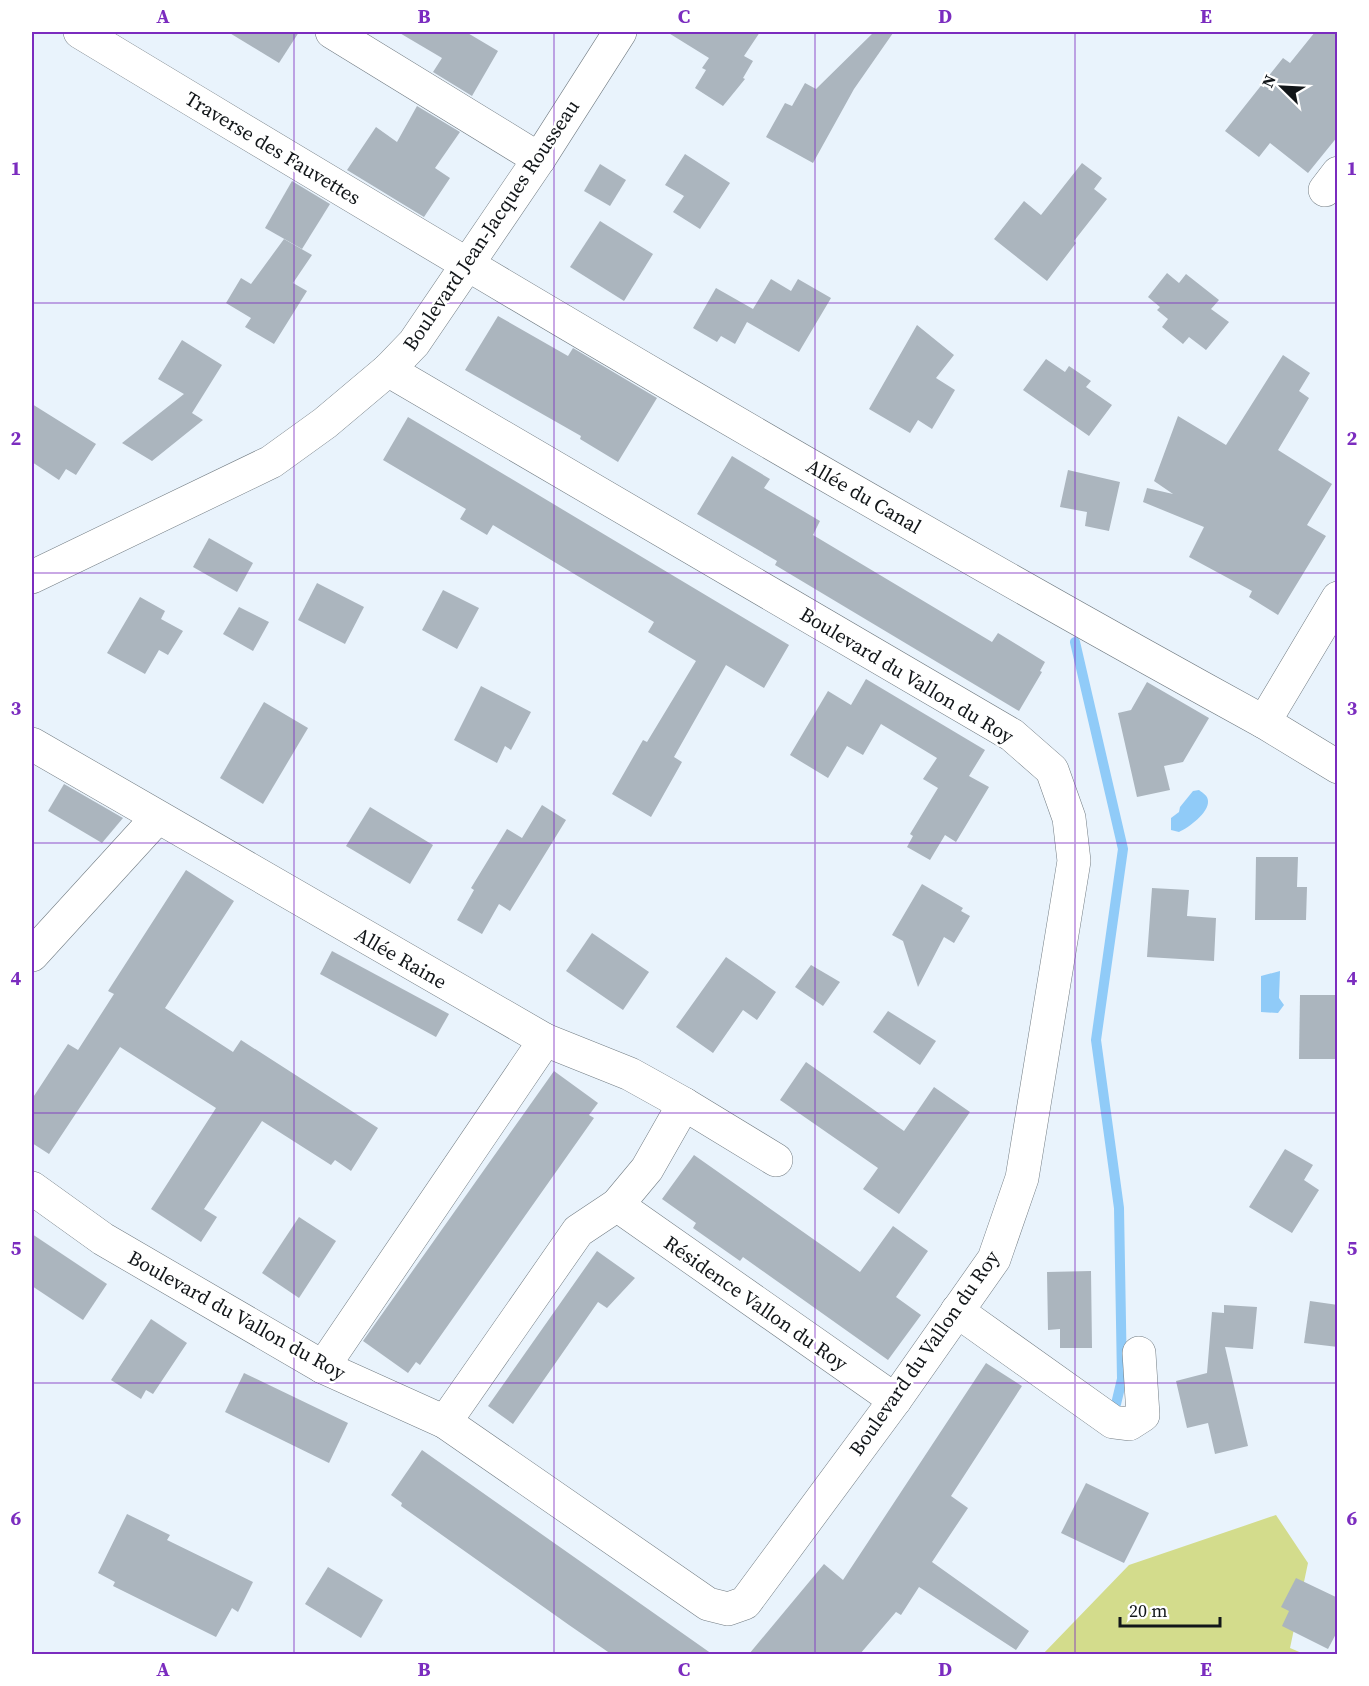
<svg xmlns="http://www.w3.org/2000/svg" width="1369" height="1686" font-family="'Source Serif 4',serif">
	<rect width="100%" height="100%" fill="#e9f3fc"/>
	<polygon fill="#d3dc8c" points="1276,1515 1308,1563 1290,1648 1304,1654 1043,1654 1129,1565"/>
	<g fill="#90cbf8">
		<path d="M 1199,790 C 1203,793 1208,796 1208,801 C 1209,813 1188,828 1179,832 L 1171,830 L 1171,818 L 1179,812 L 1180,807 L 1193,791 Z"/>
		<polygon points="1280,971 1279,998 1284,1005 1278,1013 1261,1012 1261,976"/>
	</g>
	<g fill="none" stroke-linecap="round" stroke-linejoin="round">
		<polyline stroke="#90cbf8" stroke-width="10" points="1075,642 1123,849 1096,1040 1119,1208 1122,1379 1116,1404"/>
	</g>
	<g fill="#abb5be">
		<polygon points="228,32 299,32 279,63"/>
		<polygon points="398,32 466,32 498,51 472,96 433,72 442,58"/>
		<polygon points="667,32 760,32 744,56 753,61 743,78 745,79 723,106 695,88 706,70 702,68 709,58"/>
		<polygon points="874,32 891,32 893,33 854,89 813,163 766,137 785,103 792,106 805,83 816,89"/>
		<polygon points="1315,32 1338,32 1338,136 1308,173 1270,143 1259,157 1225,131 1283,58 1290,63"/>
		<polygon points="417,106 460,132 435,168 450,178 424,217 347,170 376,127 397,142"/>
		<polygon points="685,154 730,183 700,229 673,212 684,196 665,185"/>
		<polygon points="1082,163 1102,178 1094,189 1107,199 1074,241 1076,243 1047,281 994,239 1024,201 1041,215"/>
		<polygon points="600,164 626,180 610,206 584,191"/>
		<polygon points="292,181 330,204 302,249 265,228"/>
		<polygon points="600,221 653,254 624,301 570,267"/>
		<polygon points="284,239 312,255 293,283 307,291 274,344 245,327 251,318 226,303 241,278 251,284"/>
		<polygon points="1167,273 1179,283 1186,274 1219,300 1211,309 1229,322 1206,350 1189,337 1183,344 1162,327 1168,319 1157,310 1160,307 1148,297"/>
		<polygon points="771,279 791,291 798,279 831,298 799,352 747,322 735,344 721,336 717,342 693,328 716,288 753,309"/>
		<polygon points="498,316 568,356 573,348 657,398 618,462 580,439 581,436 465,370"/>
		<polygon points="917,325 954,355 936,378 955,390 932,429 918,420 910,433 869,409"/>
		<polygon points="182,340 222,365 192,413 203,420 152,461 122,443 184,394 158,379"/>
		<polygon points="1283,355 1310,373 1299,391 1309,398 1278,450 1332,484 1307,525 1326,536 1278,615 1249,597 1252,591 1189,557 1204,527 1143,502 1147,488 1173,494 1154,481 1178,416 1226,445"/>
		<polygon points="1046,359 1065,372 1069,366 1091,381 1086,387 1112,405 1089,436 1023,390"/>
		<polygon points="32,404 96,444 76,475 66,469 59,480 32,462"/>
		<polygon points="408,417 789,645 764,688 726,665 674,757 682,762 651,817 612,794 643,740 647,742 696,661 648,632 654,622 493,525 487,535 460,519 466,509 383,460"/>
		<polygon points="732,456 770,479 764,488 820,521 813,535 992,642 998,633 1045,662 1040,671 1042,672 1019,711 775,565 777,561 697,514"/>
		<polygon points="1068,470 1120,482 1109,531 1085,526 1087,512 1060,507"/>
		<polygon points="209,538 253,563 237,592 193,567"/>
		<polygon points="317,583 364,607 345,644 298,620"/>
		<polygon points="443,590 479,608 457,649 422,630"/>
		<polygon points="140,597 165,611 161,619 183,631 168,655 159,650 145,674 107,653"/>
		<polygon points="239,607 269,622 253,651 223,634"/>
		<polygon points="866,679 985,750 969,776 989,787 956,842 945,835 930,860 907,847 913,836 910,834 938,788 923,779 937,758 881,724 863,755 847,746 828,778 790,755 828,691 851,705"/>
		<polygon points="1147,682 1209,718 1183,762 1164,766 1170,790 1137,797 1118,713 1131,710"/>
		<polygon points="481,686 531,712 511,750 505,746 497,763 454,740"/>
		<polygon points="264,702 308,728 263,804 220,778"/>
		<polygon points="64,784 123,818 102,843 48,811"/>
		<polygon points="542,805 566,820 510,911 499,904 482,934 457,920 474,890 471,888 507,829 522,838"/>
		<polygon points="370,807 433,845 410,884 346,846"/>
		<polygon points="1256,857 1298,857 1297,887 1307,887 1306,920 1255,920"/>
		<polygon points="186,870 234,901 165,1008 233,1052 241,1040 378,1128 351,1171 335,1160 331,1165 262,1121 204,1209 217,1217 201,1242 151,1209 216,1108 120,1047 49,1154 32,1143 32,1099 68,1044 78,1050 114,994 108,991"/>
		<polygon points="922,884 963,908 961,911 970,916 954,943 944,937 918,987 903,941 892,935"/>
		<polygon points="1152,888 1189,890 1187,916 1216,918 1214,961 1147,957"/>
		<polygon points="592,933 649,972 623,1010 566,971"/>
		<polygon points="332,951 449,1014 436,1037 320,974"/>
		<polygon points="726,957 776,992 757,1020 743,1010 713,1053 676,1027"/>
		<polygon points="811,965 840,982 823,1006 795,987"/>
		<polygon points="1300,995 1338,995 1338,1059 1299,1059"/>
		<polygon points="888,1011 936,1041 920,1065 873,1032"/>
		<polygon points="806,1062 904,1131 934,1087 970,1112 899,1214 863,1189 878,1168 780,1100"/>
		<polygon points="554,1071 598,1103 589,1115 594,1118 420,1365 416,1362 408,1373 363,1341"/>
		<polygon points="1285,1149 1313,1165 1304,1180 1319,1190 1292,1233 1249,1207"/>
		<polygon points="694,1155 860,1272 893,1226 928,1251 896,1297 921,1315 888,1360 743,1257 740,1261 693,1228 696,1223 662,1199"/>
		<polygon points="299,1217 336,1241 299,1298 262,1273"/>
		<polygon points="32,1234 107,1284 83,1320 32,1286"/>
		<polygon points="597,1251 635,1278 607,1308 598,1302 513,1424 488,1406"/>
		<polygon points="1091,1271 1092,1348 1060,1348 1060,1329 1048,1330 1047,1272"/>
		<polygon points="1310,1301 1338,1305 1338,1347 1304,1343"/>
		<polygon points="1224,1305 1257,1307 1253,1349 1225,1347 1248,1446 1215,1454 1208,1423 1187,1428 1176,1381 1207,1373 1212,1312 1224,1313"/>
		<polygon points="151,1319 187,1343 153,1394 146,1390 141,1399 111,1380"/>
		<polygon points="986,1363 1022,1386 951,1496 968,1508 932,1562 1029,1631 1016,1650 919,1587 901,1615 896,1612 860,1654 749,1654 824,1564 843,1580"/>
		<polygon points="244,1373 348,1423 329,1463 225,1412"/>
		<polygon points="422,1450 557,1545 712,1654 611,1654 569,1625 401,1506 402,1503 391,1495"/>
		<polygon points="1086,1483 1149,1513 1124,1563 1061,1533"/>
		<polygon points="127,1514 170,1535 167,1540 253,1582 238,1612 232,1608 216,1637 113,1586 115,1582 98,1573"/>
		<polygon points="328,1567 383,1600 361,1638 305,1604"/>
		<polygon points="1296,1578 1338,1598 1338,1630 1328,1649 1282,1626 1289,1611 1281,1607"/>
	</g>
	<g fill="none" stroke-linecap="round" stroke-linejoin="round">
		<defs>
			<g id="minor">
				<path d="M 80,32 C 471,268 863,502 1264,722"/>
				<polyline points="332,32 539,159"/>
				<polyline points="1325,190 1338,173"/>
				<polyline points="32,577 271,462 325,423 388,370 414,343 539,159 620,32"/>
				<polyline points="1338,598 1264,722 1338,767"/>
				<polyline points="32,744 545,1040 630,1074 684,1104 776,1160"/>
				<polyline points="32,955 157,818"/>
				<polyline points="32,1188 103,1239 323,1367 445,1422 708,1604 728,1609 745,1603 895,1400 994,1259 1022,1178 1074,861 1069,818 1052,770 1012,735 388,370"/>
				<polyline points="617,1205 895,1400"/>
				<polyline points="957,1311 1113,1422 1129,1424 1143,1415 1139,1353"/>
				<polyline points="323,1367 545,1040"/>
				<polyline points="445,1422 578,1231 617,1205 647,1169 684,1104"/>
			</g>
		</defs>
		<use href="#minor" stroke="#727c83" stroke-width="34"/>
		<use href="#minor" stroke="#fff" stroke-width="33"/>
	</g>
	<path fill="none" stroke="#7b2cbf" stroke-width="1.5" stroke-opacity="0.55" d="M 294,32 L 294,1654M 554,32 L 554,1654M 815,32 L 815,1654M 1075,32 L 1075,1654M 32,303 L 1338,303M 32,573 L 1338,573M 32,843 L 1338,843M 32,1113 L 1338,1113M 32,1383 L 1338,1383"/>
	<g text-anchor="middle" stroke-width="5" stroke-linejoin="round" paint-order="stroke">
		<g font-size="20" fill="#121619" stroke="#fff">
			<text transform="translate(273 148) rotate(31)" y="7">Traverse des Fauvettes</text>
			<text transform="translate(491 225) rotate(-56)" y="7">Boulevard Jean-Jacques Rousseau</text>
			<text transform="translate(864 496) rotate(30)" y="7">Allée du Canal</text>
			<text transform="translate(907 675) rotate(31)" y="7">Boulevard du Vallon du Roy</text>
			<text transform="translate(401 958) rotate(30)" y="7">Allée Raine</text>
			<text transform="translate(756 1303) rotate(35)" y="7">Résidence Vallon du Roy</text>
			<text transform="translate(237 1315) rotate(29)" y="7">Boulevard du Vallon du Roy</text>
			<text transform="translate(924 1353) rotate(-55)" y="7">Boulevard du Vallon du Roy</text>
		</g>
	</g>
	<rect width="1369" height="1686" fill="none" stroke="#ffffff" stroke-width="66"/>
	<g transform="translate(1282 87) rotate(294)" stroke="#ffffff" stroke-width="4.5" paint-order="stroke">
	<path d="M0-4.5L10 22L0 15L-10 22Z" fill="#121619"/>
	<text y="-9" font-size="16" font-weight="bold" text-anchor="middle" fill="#121619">N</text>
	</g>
	<path d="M1120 1617v9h100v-9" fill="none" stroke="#121619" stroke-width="3"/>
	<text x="1129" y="1617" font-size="18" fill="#121619" stroke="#ffffff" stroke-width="4.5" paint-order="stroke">20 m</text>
	<rect x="33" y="33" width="1303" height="1620" fill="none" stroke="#7b2cbf" stroke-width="2"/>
	<g font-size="20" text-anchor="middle" font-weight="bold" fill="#7b2cbf">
		<text x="163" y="23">A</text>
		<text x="424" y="23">B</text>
		<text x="684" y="23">C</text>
		<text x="945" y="23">D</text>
		<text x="1206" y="23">E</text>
		<text x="16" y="175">1</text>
		<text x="1352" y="175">1</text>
		<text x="16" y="445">2</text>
		<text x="1352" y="445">2</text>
		<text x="16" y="715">3</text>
		<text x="1352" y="715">3</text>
		<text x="16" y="985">4</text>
		<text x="1352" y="985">4</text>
		<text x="16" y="1255">5</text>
		<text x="1352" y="1255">5</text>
		<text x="16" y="1525">6</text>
		<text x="1352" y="1525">6</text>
		<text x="163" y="1676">A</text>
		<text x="424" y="1676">B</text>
		<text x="684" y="1676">C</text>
		<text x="945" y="1676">D</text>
		<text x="1206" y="1676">E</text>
	</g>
</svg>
